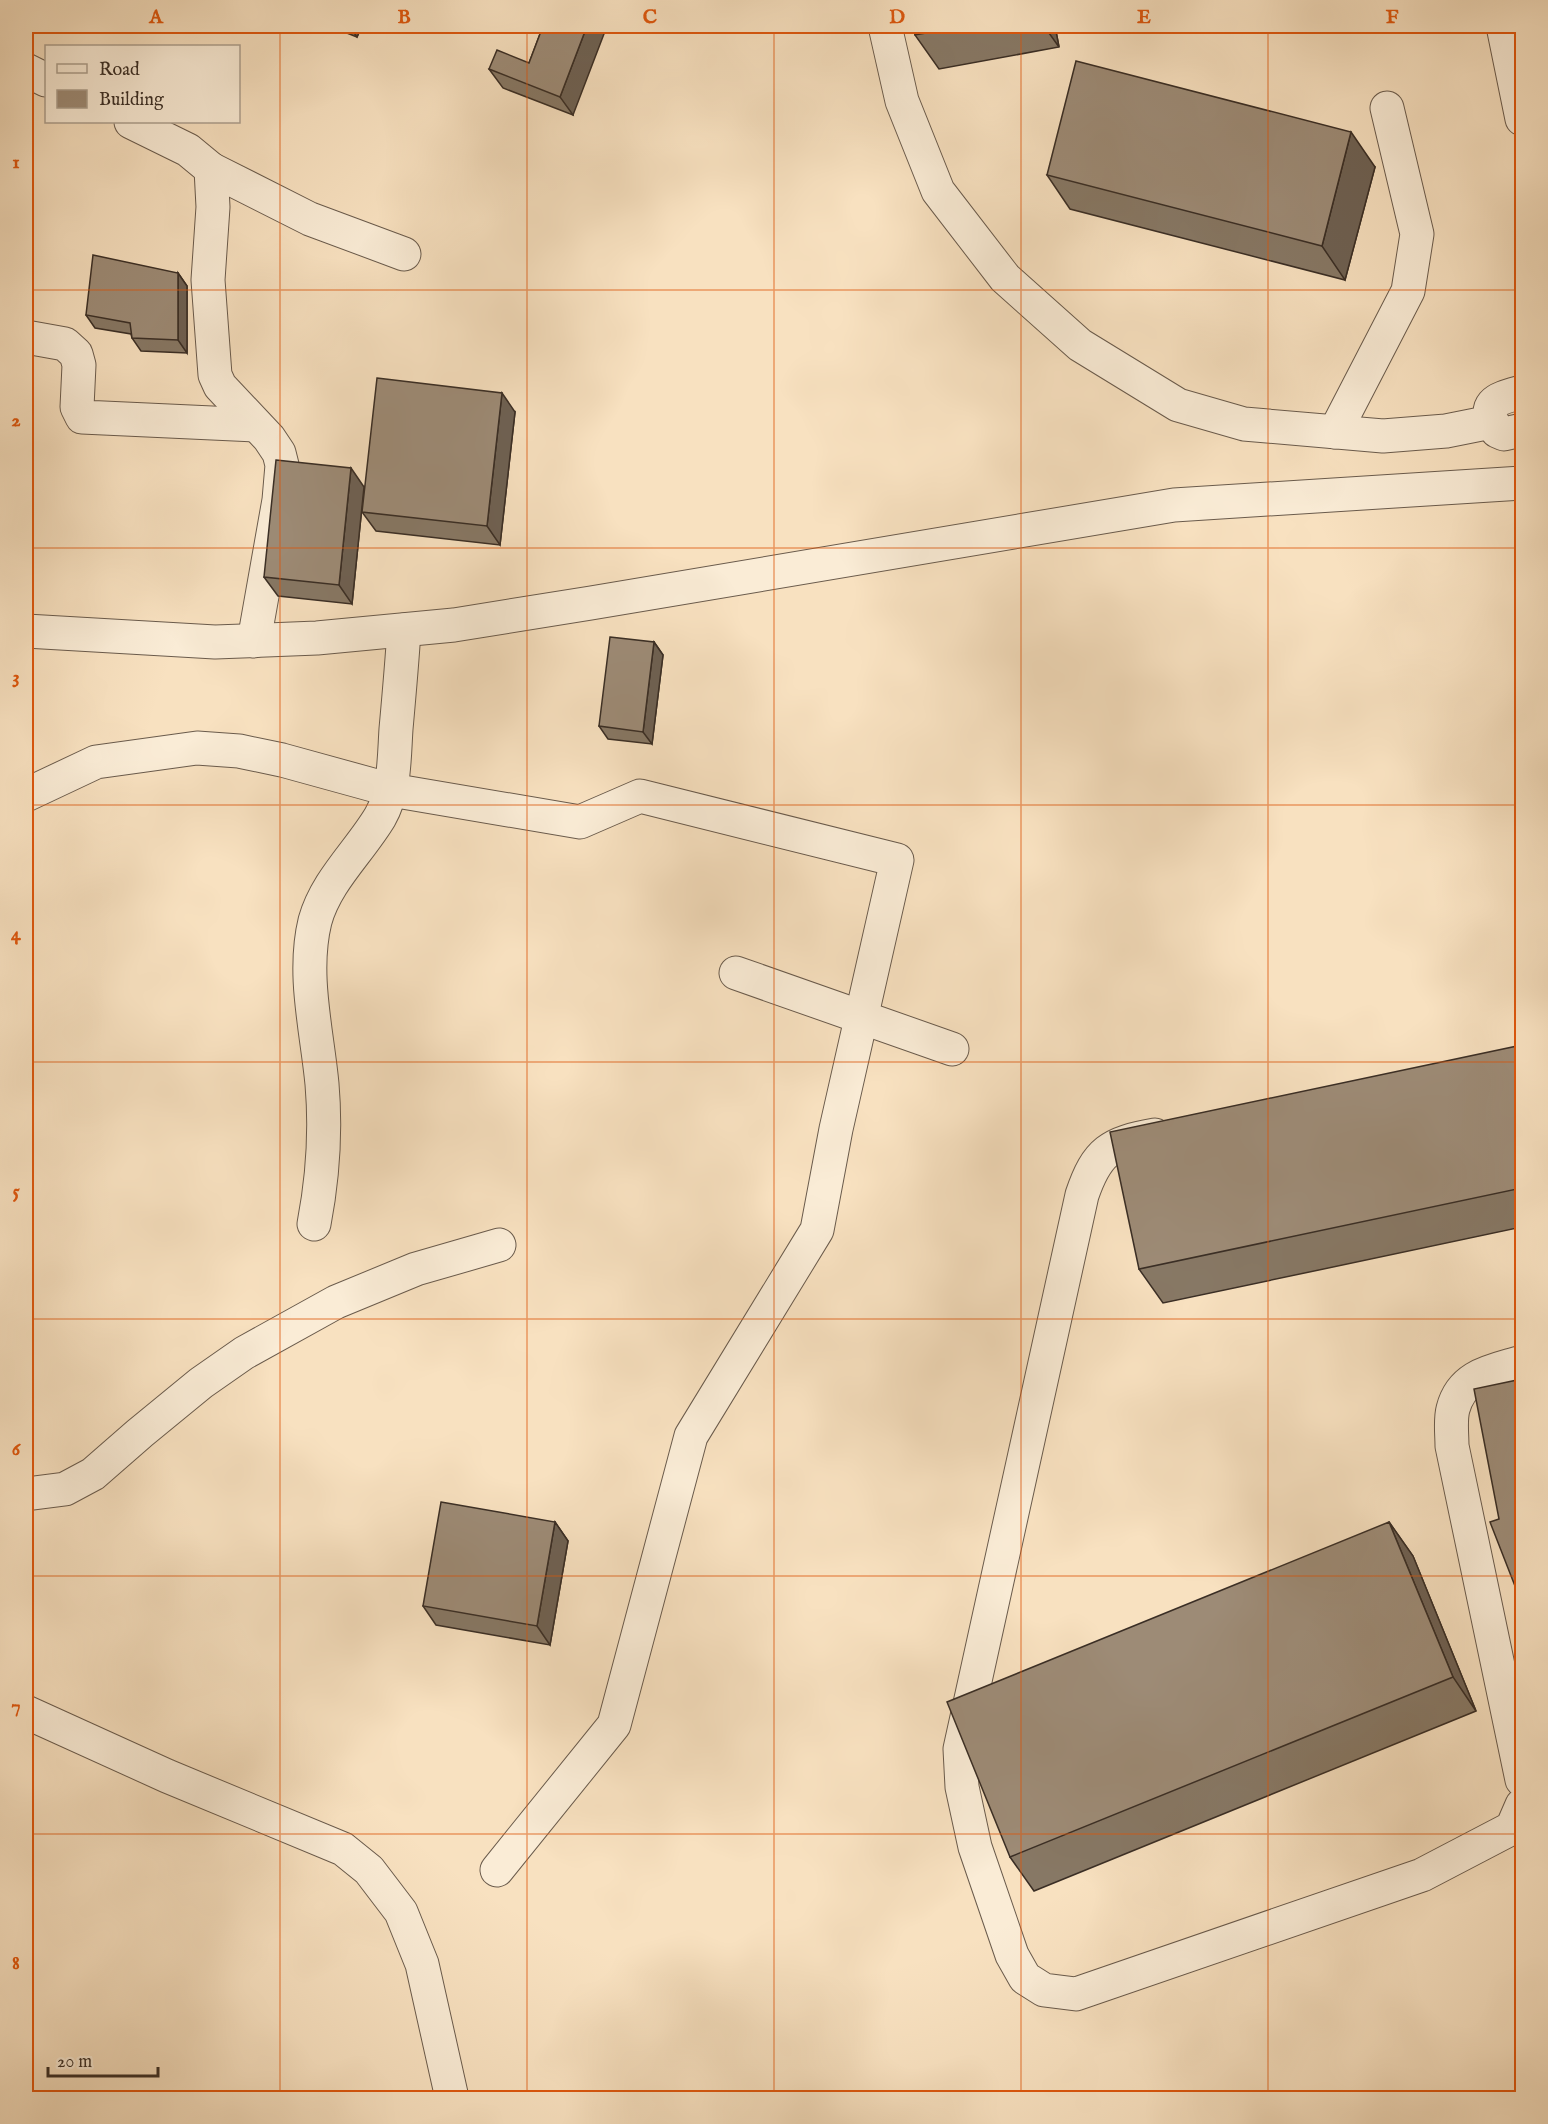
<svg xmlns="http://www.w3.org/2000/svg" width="1548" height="2124" font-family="'IM FELL English',serif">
	<rect width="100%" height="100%" fill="#f8e1c0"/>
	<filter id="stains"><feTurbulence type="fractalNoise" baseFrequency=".00333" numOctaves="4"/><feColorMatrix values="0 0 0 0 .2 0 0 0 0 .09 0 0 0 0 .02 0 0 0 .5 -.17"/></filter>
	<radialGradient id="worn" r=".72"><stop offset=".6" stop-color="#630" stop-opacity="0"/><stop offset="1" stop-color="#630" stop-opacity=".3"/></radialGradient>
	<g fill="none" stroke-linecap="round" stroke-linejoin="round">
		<defs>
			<g id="minor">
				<polyline points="885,26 902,101 938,191 1005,278 1080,345 1178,405 1244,424 1383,436 1446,431 1491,422"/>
				<polyline points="26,70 46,80"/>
				<polyline points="131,122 188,150 211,169 213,207 208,280 215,375 220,386 269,438 279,453 282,465 279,500 254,641"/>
				<polyline points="211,169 310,219 404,254"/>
				<polyline points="26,337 65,344 76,354 79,365 77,407 82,417 256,425"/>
				<path d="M 1522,392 C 1497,399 1480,402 1497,431 L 1504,434 L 1522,430"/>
				<polyline points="1335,432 1408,291 1417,234 1387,108"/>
				<polyline points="26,631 215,642 317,638 454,625 591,603 1174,505 1522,483"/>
				<polyline points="26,795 96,762 197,748 239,751 282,760 391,790 580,822 640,796 897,860 836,1129 817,1230 691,1436 614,1725 497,1870"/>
				<polyline points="736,973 952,1049"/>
				<path d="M 1155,1135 C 1110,1143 1097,1151 1082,1195 L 960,1749 L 962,1787 L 975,1847 L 1012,1955 L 1025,1978 L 1044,1990 L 1076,1994 L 1422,1875 L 1512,1828 L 1522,1805"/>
				<path d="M 314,1224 C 323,1177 326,1131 322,1084 C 317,1031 302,974 315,921 C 326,881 359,852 380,817 C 395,791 394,759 396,729 C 399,696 402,663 404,630"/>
				<path d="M 1522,1362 C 1493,1371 1462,1374 1453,1409 C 1450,1420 1452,1434 1452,1446 L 1522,1780"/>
				<polyline points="26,1494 65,1489 93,1474 140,1433 201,1383 244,1353 336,1302 416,1269 499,1245"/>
				<polyline points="26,1712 167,1776 343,1849 369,1870 401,1912 422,1964 452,2098"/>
			</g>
			<polyline id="tertiary" points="1503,26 1522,119"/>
		</defs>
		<use href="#minor" stroke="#6a5b4c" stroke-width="35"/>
		<use href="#tertiary" stroke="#6a5b4c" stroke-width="35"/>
		<use href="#minor" stroke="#faecd6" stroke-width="33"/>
		<use href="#tertiary" stroke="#faecd6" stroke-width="33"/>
	</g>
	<g fill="#877865" stroke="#3a2e25" stroke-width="1.5">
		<polygon points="329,26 362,26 357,37"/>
		<polygon points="543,26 573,115 503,88 489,69 529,63"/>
		<polygon points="913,26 1055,26 1059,47 939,69 915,35"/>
		<polygon points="1375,167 1345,280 1070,209 1047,175"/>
		<polygon points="178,273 187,286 187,353 141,351 132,338 131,334 95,328 86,315"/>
		<polygon points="515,412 500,545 376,531 362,512"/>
		<polygon points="364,487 352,604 278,596 264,577"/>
		<polygon points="654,642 663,655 652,744 608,739 599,726"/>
		<polygon points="1522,1045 1522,1227 1163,1303 1139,1269"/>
		<polygon points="555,1522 568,1541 550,1645 436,1625 423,1606"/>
		<polygon points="1389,1522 1413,1556 1476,1711 1034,1891 1010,1857"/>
	</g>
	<g fill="#6e6153" stroke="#3a2e25" stroke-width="1.5">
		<polygon points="349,26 362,26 357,37"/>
		<polygon points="587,26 607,26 573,115 560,97"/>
		<polygon points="1044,26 1055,26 1059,47"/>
		<polygon points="1351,132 1375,167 1345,280 1322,246"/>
		<polygon points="178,273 187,286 187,353 178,340"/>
		<polygon points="502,393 515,412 500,545 487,526"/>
		<polygon points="351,468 364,487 352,604 339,585"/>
		<polygon points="654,642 663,655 652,744 643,732"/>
		<polygon points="555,1522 568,1541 550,1645 537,1626"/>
		<polygon points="1389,1522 1413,1556 1476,1711 1453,1677"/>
	</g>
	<g fill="#9d8b76" stroke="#3a2e25" stroke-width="1.5">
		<polygon points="543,26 587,26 560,97 489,69 497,50 529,63"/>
		<polygon points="913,26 967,26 915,35"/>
		<polygon points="1076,61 1351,132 1322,246 1047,175"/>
		<polygon points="93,255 178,273 178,340 132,338 130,323 86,315"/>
		<polygon points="377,378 502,393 487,526 362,512"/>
		<polygon points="276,460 351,468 339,585 264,577"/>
		<polygon points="610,637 654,642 643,732 599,726"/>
		<polygon points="1522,1045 1522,1188 1139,1269 1110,1132"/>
		<polygon points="1522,1379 1522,1604 1490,1522 1499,1519 1474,1389"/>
		<polygon points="441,1502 555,1522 537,1626 423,1606"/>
		<polygon points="1389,1522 1453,1677 1010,1857 947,1702"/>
	</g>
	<path fill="none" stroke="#df570d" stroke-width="1.5" stroke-opacity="0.55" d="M 280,26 L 280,2098M 527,26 L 527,2098M 774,26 L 774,2098M 1021,26 L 1021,2098M 1268,26 L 1268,2098M 26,290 L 1522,290M 26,548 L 1522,548M 26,805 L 1522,805M 26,1062 L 1522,1062M 26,1319 L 1522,1319M 26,1576 L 1522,1576M 26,1834 L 1522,1834"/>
	<rect width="1548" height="2124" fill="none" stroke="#f8e1c0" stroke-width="66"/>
	<rect x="45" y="45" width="195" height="78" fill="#faecd6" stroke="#ada08f" stroke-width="1.5"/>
	<rect x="57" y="64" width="30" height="9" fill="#faecd6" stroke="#ada08f" stroke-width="1.5"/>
	<text x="99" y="75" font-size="18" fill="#3a2e25">Road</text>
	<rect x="57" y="90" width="30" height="18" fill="#9d8b76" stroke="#ada08f" stroke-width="1.5"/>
	<text x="99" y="105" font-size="18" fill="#3a2e25">Building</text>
	<path d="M48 2067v9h110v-9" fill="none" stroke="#3a2e25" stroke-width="3"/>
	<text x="57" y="2067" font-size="18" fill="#3a2e25" stroke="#faecd6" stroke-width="4.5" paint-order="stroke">20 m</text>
	<rect x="33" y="33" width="1482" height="2058" fill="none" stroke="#df570d" stroke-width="2"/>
	<g font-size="20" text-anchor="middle" font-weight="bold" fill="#df570d">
		<text x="156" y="23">A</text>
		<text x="404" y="23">B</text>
		<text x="650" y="23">C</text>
		<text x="897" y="23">D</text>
		<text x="1144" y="23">E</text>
		<text x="1392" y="23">F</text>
		<text x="16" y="168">1</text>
		<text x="16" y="426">2</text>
		<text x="16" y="683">3</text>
		<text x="16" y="940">4</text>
		<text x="16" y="1197">5</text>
		<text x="16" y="1455">6</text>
		<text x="16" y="1712">7</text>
		<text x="16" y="1969">8</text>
	</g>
	<rect width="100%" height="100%" filter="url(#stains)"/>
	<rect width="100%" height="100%" fill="url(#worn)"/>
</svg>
